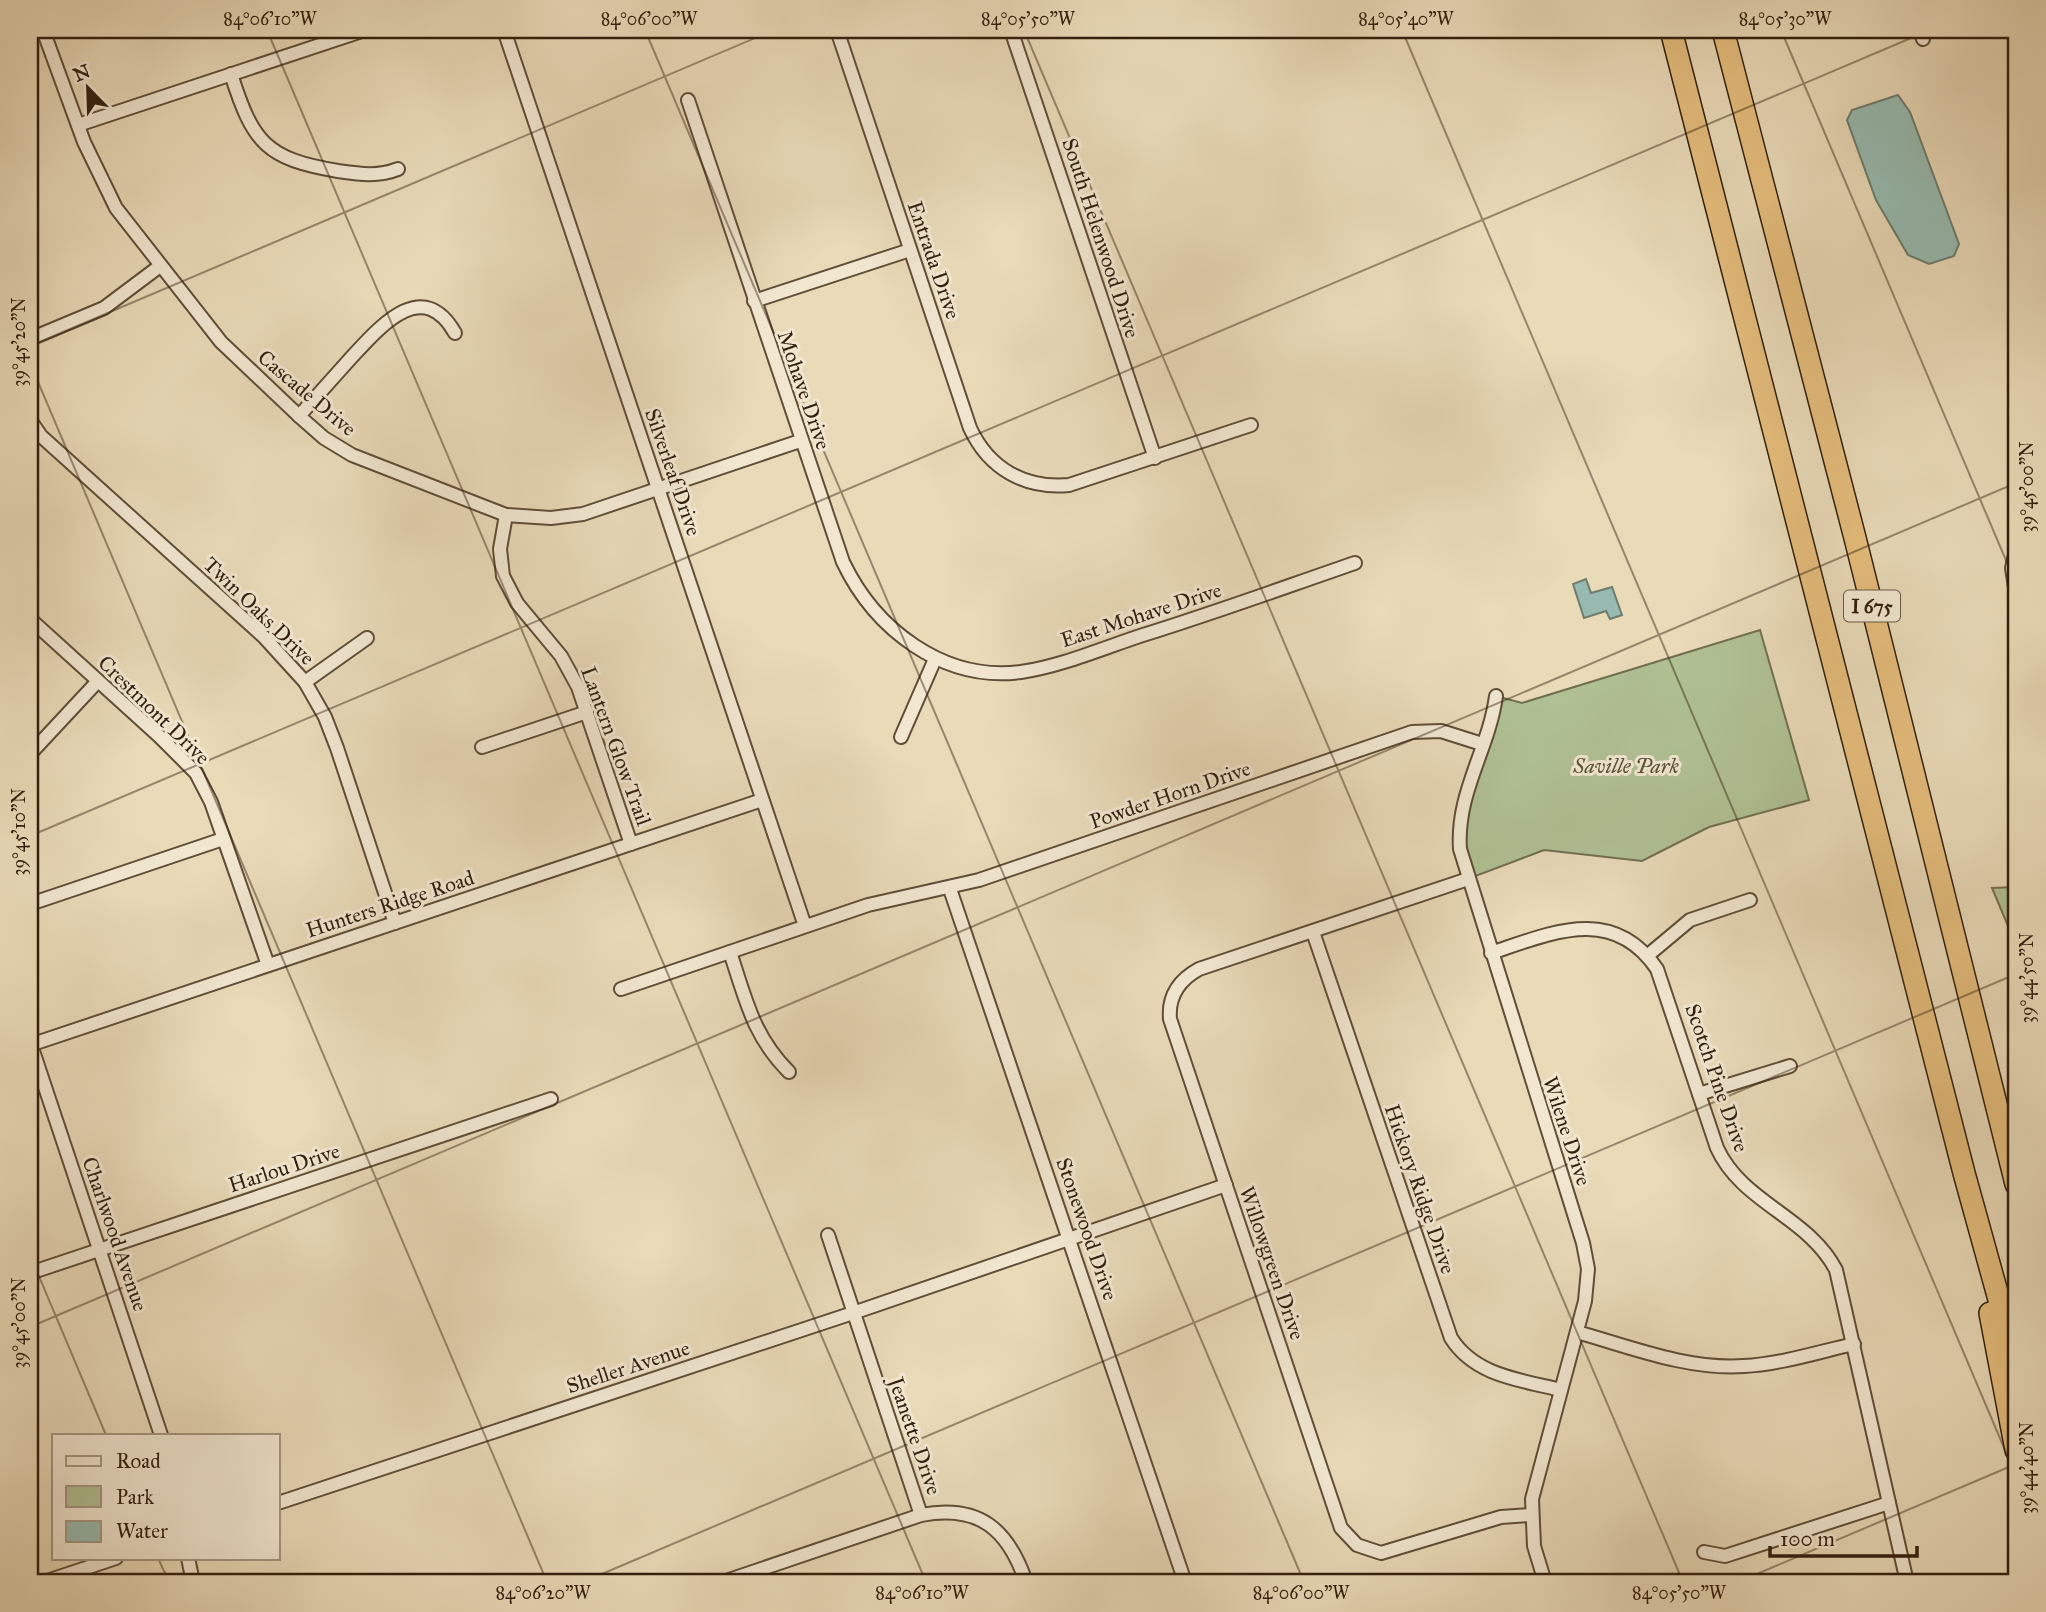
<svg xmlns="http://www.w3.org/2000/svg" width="2046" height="1612" font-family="'IM FELL Great Primer',serif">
	<rect width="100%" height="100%" fill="#e9dab8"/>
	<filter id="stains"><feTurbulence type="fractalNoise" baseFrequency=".00286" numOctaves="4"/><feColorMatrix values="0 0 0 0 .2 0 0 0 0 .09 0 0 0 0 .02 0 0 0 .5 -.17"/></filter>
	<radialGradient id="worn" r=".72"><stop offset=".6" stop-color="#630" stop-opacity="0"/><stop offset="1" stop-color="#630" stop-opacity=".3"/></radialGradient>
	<g fill="#b0c194" stroke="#717051" stroke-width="2">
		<polygon points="1760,630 1809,800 1709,827 1642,861 1544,850 1473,877 1465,846 1465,820 1500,697 1522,703"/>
		<polygon points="2016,887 2016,945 1992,888"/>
	</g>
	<g fill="#97bbb0" stroke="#6f7d6f" stroke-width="2">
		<polygon points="1898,95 1910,112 1959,244 1954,256 1929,264 1908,255 1876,200 1847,120 1852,110"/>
		<polygon points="1586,579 1591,593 1612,587 1622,615 1610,619 1606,611 1584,618 1573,584"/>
	</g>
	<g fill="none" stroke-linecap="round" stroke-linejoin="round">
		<defs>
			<g id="street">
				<polyline points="43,30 84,142 116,208 221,342 299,416 324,438 352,455 506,515 551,518 583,514 800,441"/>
				<polyline points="504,30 805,926"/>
				<path d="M 837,30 L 970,428 C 989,469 1025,489 1069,485 L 1251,425"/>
				<polyline points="1011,30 1155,458"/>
				<polyline points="1920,30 1923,39"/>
				<path d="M 231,74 C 253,143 266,159 338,171 C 359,174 378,177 398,169"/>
				<path d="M 688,100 L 843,562 C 875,629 943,682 1021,672 C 1062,666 1103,648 1143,635 C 1214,613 1285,587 1355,563"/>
				<polyline points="78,125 365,30"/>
				<polyline points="754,301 910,250"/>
				<polyline points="30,339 104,308 160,266"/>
				<path d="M 299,416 C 316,397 333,378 350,359 C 378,329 422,275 455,333"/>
				<polyline points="30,420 41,436 264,637 305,682 325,717 337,748 395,923"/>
				<polyline points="506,515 500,549 503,576 517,603 561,656 578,687 631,844"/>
				<polyline points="2016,550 2012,568 2016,594"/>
				<polyline points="30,619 159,736 196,773 211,802 268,965"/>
				<polyline points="305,682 367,638"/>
				<path d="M 1496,696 C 1489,749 1456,793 1460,849 L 1583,1243 L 1588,1269 L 1585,1301 L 1532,1499 L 1534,1546 L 1545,1582"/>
				<polyline points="901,737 935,659"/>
				<polyline points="482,747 587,712"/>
				<polyline points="30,754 98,681"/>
				<path d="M 1468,879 L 1199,969 C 1179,980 1168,996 1170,1019 L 1341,1528 L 1357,1545 L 1381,1553 L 1501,1517 L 1531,1515"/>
				<polyline points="950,889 1185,1582"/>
				<polyline points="30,904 223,839"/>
				<path d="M 1313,932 L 1451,1338 C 1475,1376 1521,1380 1561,1390"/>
				<path d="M 730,952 C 746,1000 753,1036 789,1072"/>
				<path d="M 1491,953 C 1551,933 1613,904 1657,969 L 1717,1148 C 1742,1203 1809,1217 1836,1270 L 1907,1582"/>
				<polyline points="1647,956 1690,920 1750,900"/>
				<polyline points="621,989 868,905 979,880 1412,732 1441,731 1482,744"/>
				<polyline points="30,1045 762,800"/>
				<polyline points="31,1045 161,1435"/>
				<polyline points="1699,1094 1790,1066"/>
				<polyline points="828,1235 921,1515"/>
				<polyline points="30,1273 551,1099"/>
				<path d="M 1577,1332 C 1630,1347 1688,1370 1744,1366 C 1781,1364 1818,1352 1854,1344"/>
				<polyline points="278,1503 853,1313 1226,1185"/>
				<polyline points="1704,1552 1725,1556 1889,1503"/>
				<polyline points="188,1558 193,1582"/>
				<polyline points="44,1582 116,1558"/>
				<path d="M 723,1582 L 921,1515 C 979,1504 1008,1529 1026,1582"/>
			</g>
			<g id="highway">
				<polyline points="1671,30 1964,1173 2016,1361"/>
				<polyline points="1723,30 1855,538 2016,1184"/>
				<polyline points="1990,1313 2016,1450"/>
			</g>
		</defs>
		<use href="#street" stroke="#604e38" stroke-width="16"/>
		<use href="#highway" stroke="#321f0e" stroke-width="24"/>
		<use href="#street" stroke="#f1e7d1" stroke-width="12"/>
		<use href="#highway" stroke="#e4bd7c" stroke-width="21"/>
	</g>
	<path fill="none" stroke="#321f0e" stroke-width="2" stroke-opacity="0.45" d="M 267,30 L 926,1582M 645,30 L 1304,1582M 1024,30 L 1683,1582M 1402,30 L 2016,1476M 1781,30 L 2016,584M 30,346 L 774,30M 30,363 L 547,1582M 30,836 L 1930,30M 30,1255 L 106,1435M 30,1327 L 2016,483M 158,1558 L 169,1582M 583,1582 L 2016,974M 1738,1582 L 2016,1464"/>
	<g text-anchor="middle" stroke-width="6" stroke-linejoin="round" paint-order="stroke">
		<rect fill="#f1e7d1" stroke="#6b5b48" stroke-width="2" x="1844" y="590.5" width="56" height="31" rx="5"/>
		<g font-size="19" font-weight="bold" fill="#321f0e">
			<text x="1872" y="613">I 675</text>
		</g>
		<g font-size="21" fill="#321f0e" stroke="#f1e7d1">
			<text transform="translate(1101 238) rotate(72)" y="7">South Helenwood Drive</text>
			<text transform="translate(934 260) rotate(71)" y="7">Entrada Drive</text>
			<text transform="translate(804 390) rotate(71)" y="7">Mohave Drive</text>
			<text transform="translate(307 393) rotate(40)" y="7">Cascade Drive</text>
			<text transform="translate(673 472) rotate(71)" y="7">Silverleaf Drive</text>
			<text transform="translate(259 611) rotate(44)" y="7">Twin Oaks Drive</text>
			<text transform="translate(1141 615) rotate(-18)" y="7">East Mohave Drive</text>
			<text transform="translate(154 710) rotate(44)" y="7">Crestmont Drive</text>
			<text transform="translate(616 746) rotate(70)" y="7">Lantern Glow Trail</text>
			<text transform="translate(1170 795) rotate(-19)" y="7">Powder Horn Drive</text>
			<text transform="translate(390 904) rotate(-18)" y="7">Hunters Ridge Road</text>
			<text transform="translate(1717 1078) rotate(71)" y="7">Scotch Pine Drive</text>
			<text transform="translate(1567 1131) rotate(72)" y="7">Wilene Drive</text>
			<text transform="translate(284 1168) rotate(-18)" y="7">Harlou Drive</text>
			<text transform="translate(1420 1189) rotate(71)" y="7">Hickory Ridge Drive</text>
			<text transform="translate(1087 1229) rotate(71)" y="7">Stonewood Drive</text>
			<text transform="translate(115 1234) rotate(71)" y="7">Charlwood Avenue</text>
			<text transform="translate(1272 1263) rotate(71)" y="7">Willowgreen Drive</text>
			<text transform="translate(628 1367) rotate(-18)" y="7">Sheller Avenue</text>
			<text transform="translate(915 1436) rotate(71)" y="7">Jeanette Drive</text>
		</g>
		<g font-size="21" font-style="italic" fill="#585036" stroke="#f1e7d1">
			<text x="1626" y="773">Saville Park</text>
		</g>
	</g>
	<rect width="2046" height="1612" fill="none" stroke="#e9dab8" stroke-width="77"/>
	<rect x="52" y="1434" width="228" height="126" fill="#f1e7d1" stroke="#a59783" stroke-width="2"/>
	<rect x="66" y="1456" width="35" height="10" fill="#f1e7d1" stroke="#a59783" stroke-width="2"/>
	<text x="116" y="1468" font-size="21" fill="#321f0e">Road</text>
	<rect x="66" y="1486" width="35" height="21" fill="#b0c194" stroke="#a59783" stroke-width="2"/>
	<text x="116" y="1504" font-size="21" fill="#321f0e">Park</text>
	<rect x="66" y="1521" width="35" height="21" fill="#97bbb0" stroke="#a59783" stroke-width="2"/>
	<text x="116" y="1538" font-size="21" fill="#321f0e">Water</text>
	<g transform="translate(88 88) rotate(337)" stroke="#f1e7d1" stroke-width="5" paint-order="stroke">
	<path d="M0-5L12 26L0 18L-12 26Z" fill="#321f0e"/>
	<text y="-10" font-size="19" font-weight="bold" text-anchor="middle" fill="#321f0e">N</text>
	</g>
	<path d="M1770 1546v10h147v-10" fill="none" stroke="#321f0e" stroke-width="3.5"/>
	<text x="1780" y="1546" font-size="21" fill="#321f0e" stroke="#f1e7d1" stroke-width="5" paint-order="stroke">100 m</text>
	<rect x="38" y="38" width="1970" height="1536" fill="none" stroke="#321f0e" stroke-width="2.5"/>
	<g font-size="18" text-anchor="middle" fill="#321f0e">
		<text x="270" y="25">84°06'10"W</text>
		<text x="649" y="25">84°06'00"W</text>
		<text x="1028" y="25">84°05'50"W</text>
		<text x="1406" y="25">84°05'40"W</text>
		<text x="1785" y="25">84°05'30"W</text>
		<text transform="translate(19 342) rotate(-90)" y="6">39°45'20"N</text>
		<text transform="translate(2027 487) rotate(-90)" y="6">39°45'00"N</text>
		<text transform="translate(19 832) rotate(-90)" y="6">39°45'10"N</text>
		<text transform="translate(2027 978) rotate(-90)" y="6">39°44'50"N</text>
		<text transform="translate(19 1323) rotate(-90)" y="6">39°45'00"N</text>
		<text transform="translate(2027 1468) rotate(-90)" y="6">39°44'40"N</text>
		<text x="543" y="1599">84°06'20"W</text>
		<text x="922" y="1599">84°06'10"W</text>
		<text x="1301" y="1599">84°06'00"W</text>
		<text x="1679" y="1599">84°05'50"W</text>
	</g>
	<rect width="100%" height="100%" filter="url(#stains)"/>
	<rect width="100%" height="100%" fill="url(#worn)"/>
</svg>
